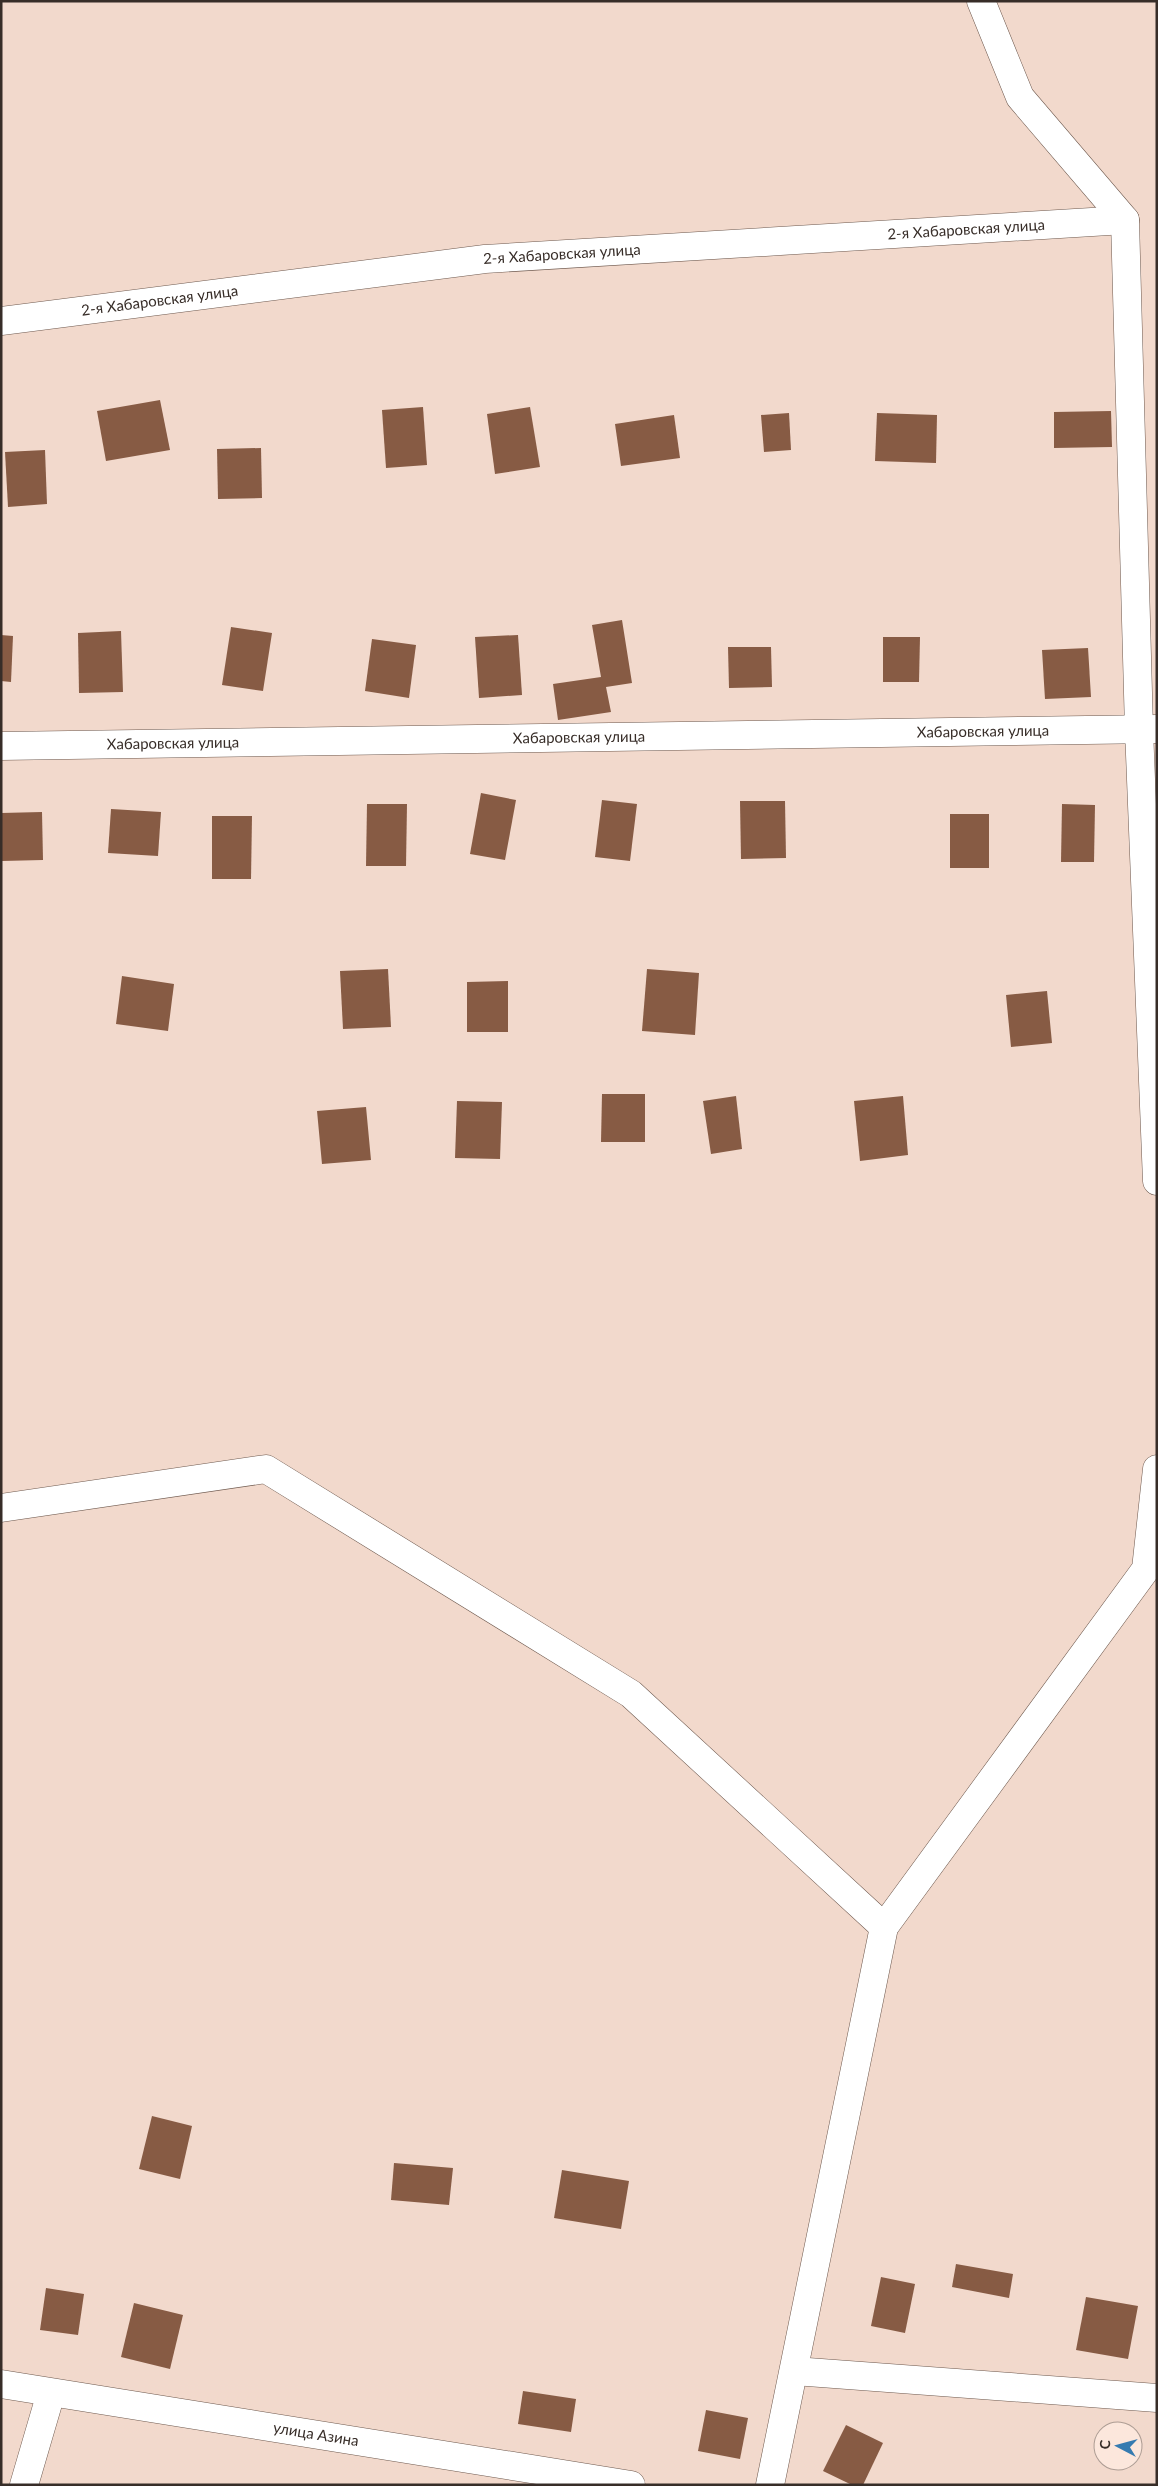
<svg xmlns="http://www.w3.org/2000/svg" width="1158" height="2486" font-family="Lato,sans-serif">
	<rect width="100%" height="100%" fill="#f2d9cc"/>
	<g fill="#875b44">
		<polygon points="160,400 170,450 106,461 97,411"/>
		<polygon points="423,407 427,465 386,468 382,410"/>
		<polygon points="530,407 540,467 495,474 487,414"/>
		<polygon points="1111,411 1112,447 1054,448 1054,412"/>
		<polygon points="789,413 791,450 764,452 761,415"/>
		<polygon points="877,413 937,415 936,463 875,461"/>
		<polygon points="674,415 680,458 621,466 615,424"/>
		<polygon points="261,448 262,498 218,499 217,449"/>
		<polygon points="45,450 47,504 8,507 5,452"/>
		<polygon points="622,620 632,683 606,687 611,712 558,720 553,684 601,677 592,625"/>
		<polygon points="231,627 272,633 263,691 222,685"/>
		<polygon points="121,631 123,692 79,693 78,633"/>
		<polygon points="1,635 13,636 11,682 1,681"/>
		<polygon points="518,635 522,695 479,698 475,637"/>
		<polygon points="883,637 920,637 919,682 883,682"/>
		<polygon points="372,639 416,645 409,698 365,691"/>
		<polygon points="728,647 771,647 772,687 729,688"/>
		<polygon points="1088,648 1091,697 1045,699 1042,650"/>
		<polygon points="481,793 516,800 505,860 470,854"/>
		<polygon points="602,800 637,804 630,861 595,857"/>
		<polygon points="740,801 785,801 786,858 741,859"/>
		<polygon points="367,804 407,804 406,866 366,866"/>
		<polygon points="1062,804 1095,805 1094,862 1061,862"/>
		<polygon points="111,809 161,812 158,856 108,853"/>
		<polygon points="42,812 43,860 2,861 1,813"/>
		<rect x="950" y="814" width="39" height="54"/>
		<polygon points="212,816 252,816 251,879 212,879"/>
		<polygon points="388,969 391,1027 343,1029 340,971"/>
		<polygon points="647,969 699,973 695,1035 642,1031"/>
		<polygon points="122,976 174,984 168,1031 116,1024"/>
		<polygon points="508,981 508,1032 467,1032 467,982"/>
		<polygon points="1047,991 1052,1043 1011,1047 1006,995"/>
		<polygon points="602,1094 645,1094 645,1142 601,1142"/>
		<polygon points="736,1096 742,1149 711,1154 703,1101"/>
		<polygon points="903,1096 908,1155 860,1161 854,1101"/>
		<polygon points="457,1101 502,1102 500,1159 455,1158"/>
		<polygon points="366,1107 371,1160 322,1164 317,1111"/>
		<polygon points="152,2116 192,2126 180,2179 139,2169"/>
		<polygon points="394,2163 453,2168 449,2205 391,2200"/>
		<polygon points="562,2170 629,2181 621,2229 554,2218"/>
		<polygon points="956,2264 1013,2274 1009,2298 952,2287"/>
		<polygon points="881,2277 915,2284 905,2333 871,2326"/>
		<polygon points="46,2288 84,2294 78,2335 40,2330"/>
		<polygon points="1086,2297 1138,2306 1128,2359 1076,2350"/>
		<polygon points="134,2303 183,2315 170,2369 121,2357"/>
		<polygon points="523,2391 576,2399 571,2432 518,2424"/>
		<polygon points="706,2410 748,2418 740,2459 698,2451"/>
		<polygon points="846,2425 883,2443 863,2485 852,2485 823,2471"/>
	</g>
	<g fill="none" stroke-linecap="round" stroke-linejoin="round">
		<defs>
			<g id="street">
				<polyline points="981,1 1020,97 1125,220 1139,729 1157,1181"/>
				<path id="s1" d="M 1,321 L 485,259 L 1125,220"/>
				<path id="s2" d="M 1,746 L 1157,729"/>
				<polyline points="1,1508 266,1469 631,1694 884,1927"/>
				<polyline points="794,2371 1157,2398"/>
				<path id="s3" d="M 1,2384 L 631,2485"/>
				<polyline points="24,2485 51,2393"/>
				<polyline points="770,2485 884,1927 1146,1569 1157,1469"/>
			</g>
		</defs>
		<use href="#street" stroke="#6e594e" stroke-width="29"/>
		<use href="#street" stroke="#fff" stroke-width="28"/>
	</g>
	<g text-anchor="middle" stroke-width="5" stroke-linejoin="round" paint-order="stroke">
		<g font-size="15" fill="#372d28" stroke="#fce7dc">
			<text dy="5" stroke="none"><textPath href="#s1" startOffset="970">2-я Хабаровская улица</textPath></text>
			<text dy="5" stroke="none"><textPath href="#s1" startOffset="565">2-я Хабаровская улица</textPath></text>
			<text dy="5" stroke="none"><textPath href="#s1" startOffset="160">2-я Хабаровская улица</textPath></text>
			<text dy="5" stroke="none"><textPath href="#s2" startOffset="982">Хабаровская улица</textPath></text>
			<text dy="5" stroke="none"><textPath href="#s2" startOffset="578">Хабаровская улица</textPath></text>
			<text dy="5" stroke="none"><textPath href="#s2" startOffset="172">Хабаровская улица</textPath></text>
			<text dy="5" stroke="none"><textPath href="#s3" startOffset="319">улица Азина</textPath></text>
		</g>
	</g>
	<rect width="1158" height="2486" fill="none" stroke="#372d28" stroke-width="5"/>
	<g transform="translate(1118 2446) rotate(276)"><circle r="24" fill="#fce7dc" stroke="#ad9d94"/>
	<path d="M0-4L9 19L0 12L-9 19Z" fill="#367bb0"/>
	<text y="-8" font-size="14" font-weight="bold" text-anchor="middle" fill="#372d28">С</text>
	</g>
</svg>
